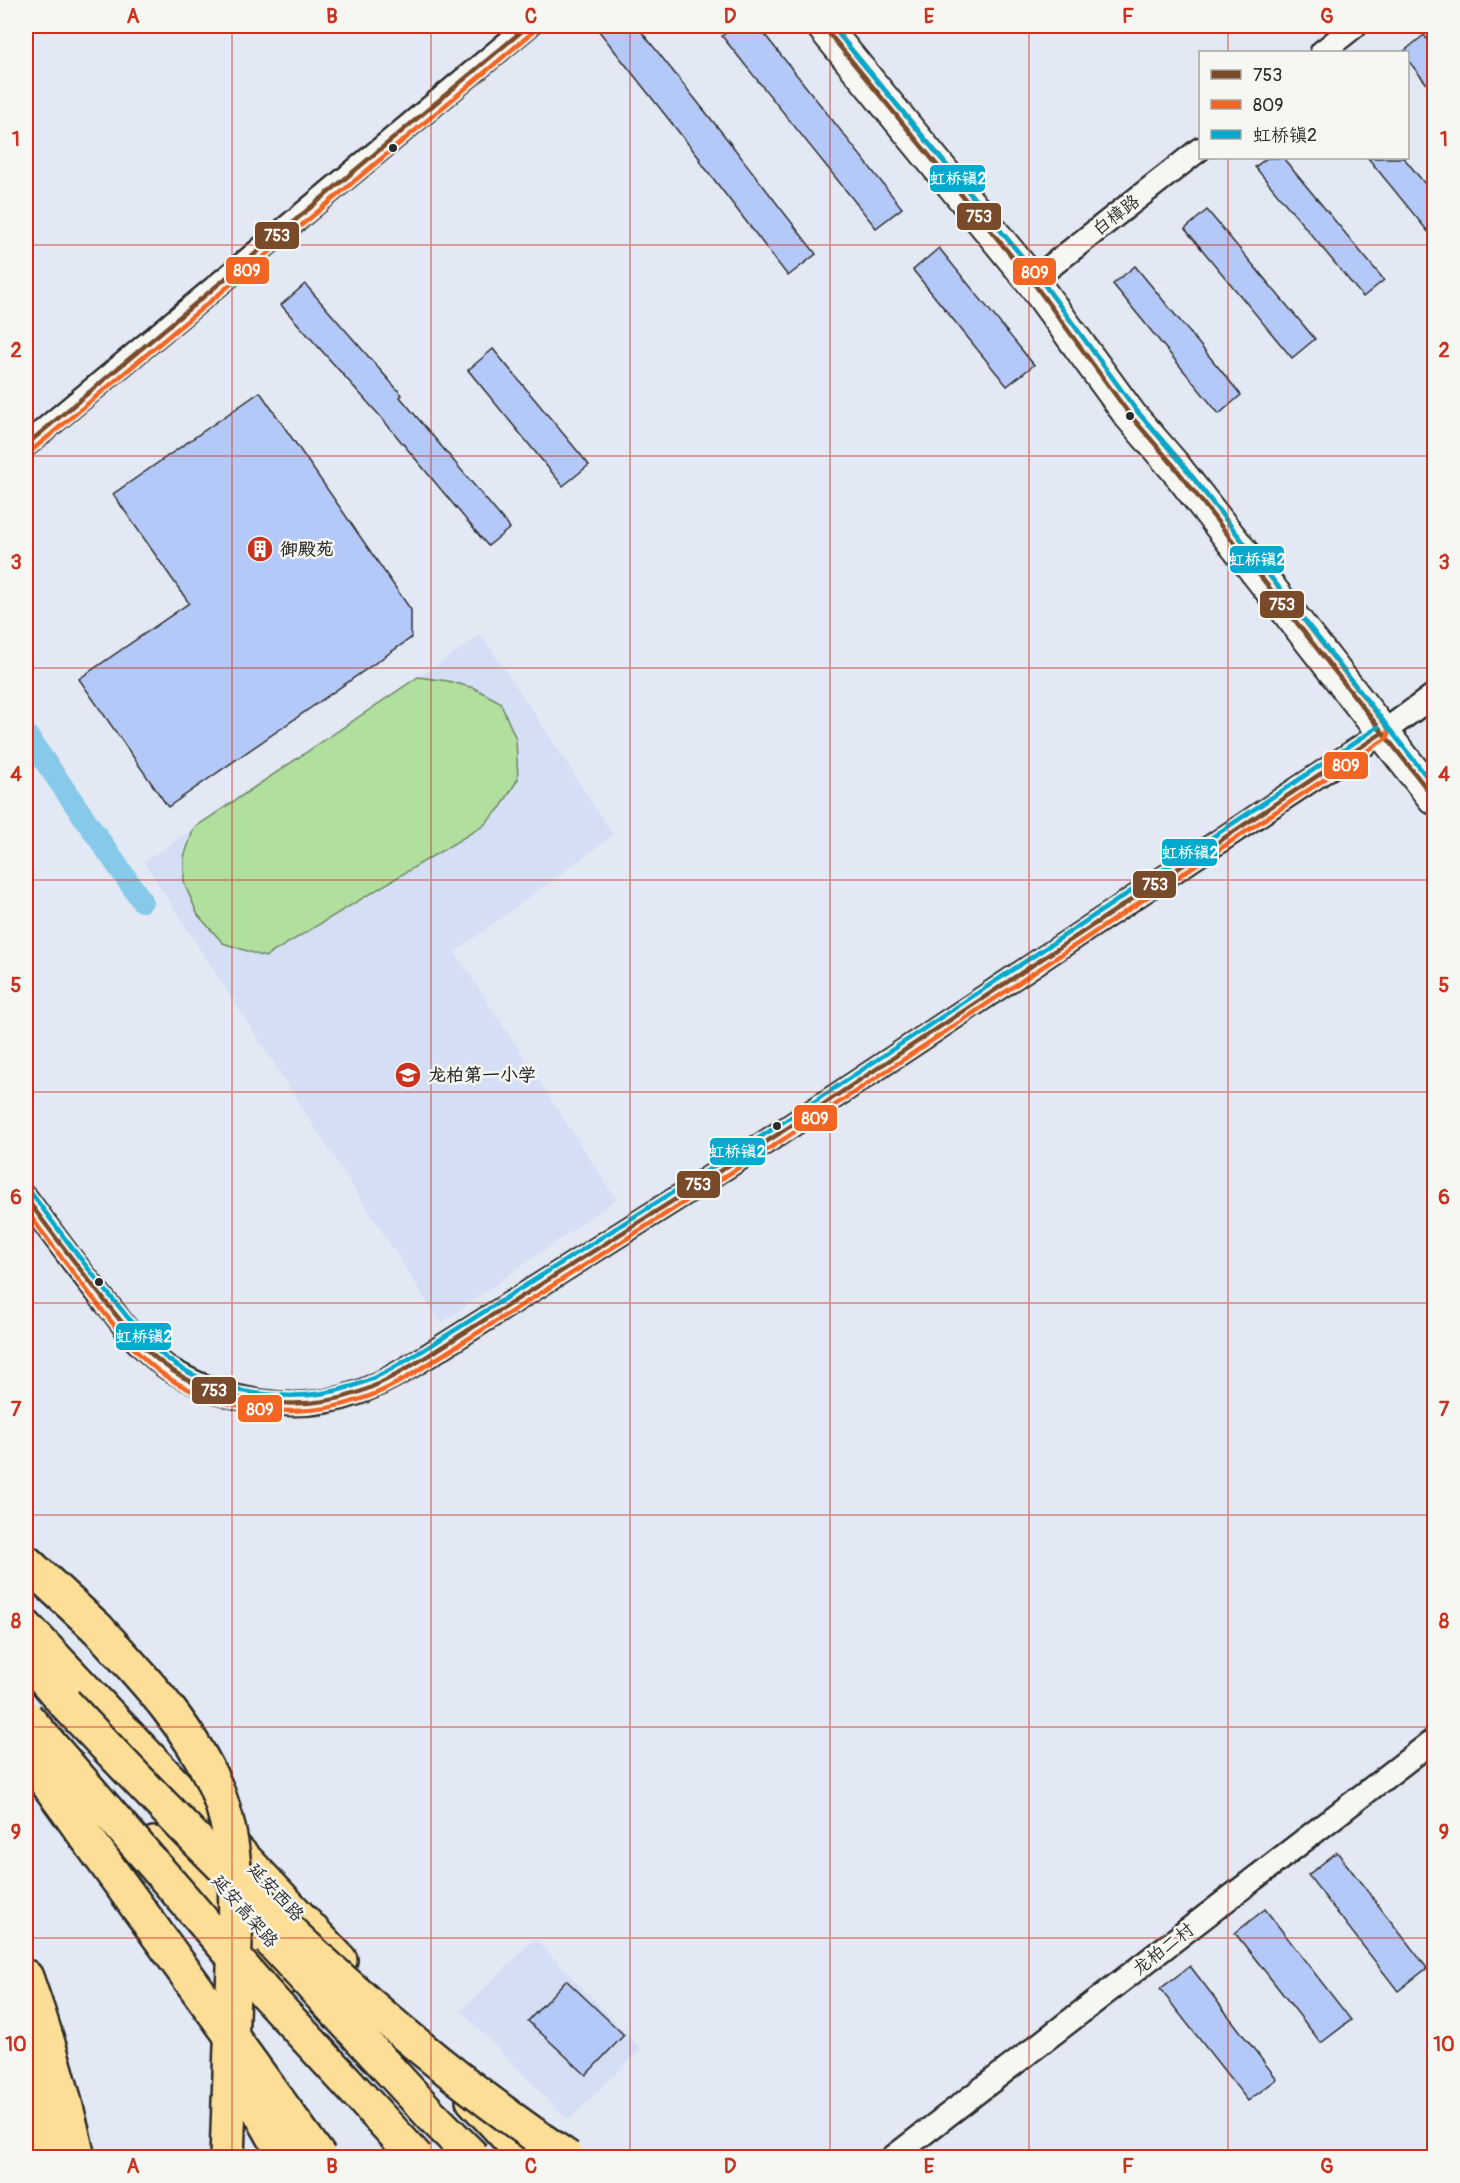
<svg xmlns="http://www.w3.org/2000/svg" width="1460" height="2183" font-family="Pangolin,'LXGW WenKai TC',sans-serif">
	<rect width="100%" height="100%" fill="#e2e8f4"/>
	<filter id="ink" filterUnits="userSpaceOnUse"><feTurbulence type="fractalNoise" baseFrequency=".0167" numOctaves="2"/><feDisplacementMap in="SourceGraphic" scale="12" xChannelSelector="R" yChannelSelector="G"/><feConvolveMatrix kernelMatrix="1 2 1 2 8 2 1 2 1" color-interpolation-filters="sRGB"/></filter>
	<g filter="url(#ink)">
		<g fill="#d4dff5">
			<polygon points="481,635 544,728 613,835 455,952 616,1199 441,1323 144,862"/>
			<polygon points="535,1939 641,2049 568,2120 461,2011"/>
		</g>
		<polygon fill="#b0df9e" stroke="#6e8564" stroke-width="1.5" points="418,677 448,681 474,688 500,702 516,739 518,779 501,807 483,826 265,957 223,943 198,915 184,883 184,857 194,828"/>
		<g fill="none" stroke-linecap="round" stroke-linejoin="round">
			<polyline stroke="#86c9e8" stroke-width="22" points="26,734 142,901"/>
		</g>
		<g fill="#b4c9f8" stroke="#2b2b2b" stroke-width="1.5">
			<polygon points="595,26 637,26 727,139 816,254 788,276 699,160 700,159"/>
			<polygon points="734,26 758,26 902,208 876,228 722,36"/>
			<polygon points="1424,35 1434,48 1434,93 1407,59 1407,52 1403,52"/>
			<polygon points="1267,158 1283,158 1384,280 1363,297 1255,167"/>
			<polygon points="1368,158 1404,158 1434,195 1434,239"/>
			<polygon points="1207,210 1315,339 1292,358 1185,229"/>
			<polygon points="939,248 1034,365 1007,386 913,270"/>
			<polygon points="1135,266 1241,395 1219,414 1113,284"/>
			<polygon points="305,284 402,395 400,397 510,528 488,546 379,415 281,305"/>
			<polygon points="493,349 589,465 563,486 468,370"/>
			<polygon points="260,392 411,610 411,638 168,807 79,679 189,603 113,494"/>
			<polygon points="1337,1852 1427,1968 1398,1991 1308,1875"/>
			<polygon points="1265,1909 1351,2020 1321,2043 1235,1933"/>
			<polygon points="1190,1966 1277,2079 1248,2101 1160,1989"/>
			<polygon points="566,1980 624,2035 586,2075 528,2021"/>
		</g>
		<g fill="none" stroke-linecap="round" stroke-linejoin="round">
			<defs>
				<g id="street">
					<polyline points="1322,52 1355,26"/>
					<polyline points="1032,281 1200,149"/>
					<polyline points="26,445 528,26"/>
					<path d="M 26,1198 C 54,1236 81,1274 112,1310 C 122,1323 132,1338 144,1348 C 153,1356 163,1366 173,1371 C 226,1402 298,1415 357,1393 C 382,1384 404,1370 426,1357 L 780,1133 L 1382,733 L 1434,695"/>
					<polyline points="892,2158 1434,1740"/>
				</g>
				<polyline id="secondary" points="823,26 1032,281 1130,415 1174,466 1434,798"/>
				<g id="primary">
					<polyline points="26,1627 340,1960"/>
					<polyline points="154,1844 286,1977"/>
					<polyline points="26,2069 51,2158"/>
					<polyline points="473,2100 527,2158"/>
				</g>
				<g id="highway">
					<polyline points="26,1562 97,1628"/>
					<polyline points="26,1657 65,1703"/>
					<path d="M 26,1977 C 47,2036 65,2096 78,2158"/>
					<polyline points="26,2130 33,2158"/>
				</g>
			</defs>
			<use href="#street" stroke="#2b2b2b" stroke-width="27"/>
			<use href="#secondary" stroke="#2b2b2b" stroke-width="36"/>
			<use href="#primary" stroke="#2b2b2b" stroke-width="38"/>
			<use href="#highway" stroke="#2b2b2b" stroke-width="38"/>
			<use href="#street" stroke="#f6f6f2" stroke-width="22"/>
			<use href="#secondary" stroke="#f6f6f2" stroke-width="32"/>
			<use href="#primary" stroke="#fcde96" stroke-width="33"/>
			<use href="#highway" stroke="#fcde96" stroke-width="33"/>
			<defs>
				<g id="highway-bridge">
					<path d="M 97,1628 C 142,1677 190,1726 216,1788 C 242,1852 236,1922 233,1990 C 231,2046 229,2102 227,2158"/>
					<path d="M 65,1703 C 221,1868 378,2031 568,2158"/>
					<polyline points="26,1717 265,1993 417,2158"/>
					<polyline points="26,1754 320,2158"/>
					<polyline points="270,1940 432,2116 474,2158"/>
					<polyline points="247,2089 286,2158"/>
				</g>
			</defs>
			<use href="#highway-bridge" stroke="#2b2b2b" stroke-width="38" stroke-linecap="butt"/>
			<use href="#highway-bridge" stroke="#fcde96" stroke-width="33"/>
			<defs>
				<g id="bus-1">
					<polyline points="823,26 1032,281 1130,415 1174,466 1434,798"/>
					<polyline points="26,445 528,26"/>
					<path d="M 26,1198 C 54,1236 83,1273 112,1310 C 128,1330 142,1348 162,1363 C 212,1403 297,1414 357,1393 C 382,1384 404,1370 426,1357 L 780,1133 L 1382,733"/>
				</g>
				<g id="bus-2">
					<polyline points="31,451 533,32"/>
					<path d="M 26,1210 C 52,1246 79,1280 106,1315 C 122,1335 136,1353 156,1369 C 209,1411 298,1422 361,1399 C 386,1391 408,1377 430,1363 L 784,1139 L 1388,737 L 1388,728 L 1180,461 L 1136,410 L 1038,276 L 832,26"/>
				</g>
				<g id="bus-3">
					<polyline points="832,26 1038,276 1136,410 1180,461 1434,786"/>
					<path d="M 32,1194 C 59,1231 86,1267 116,1303 C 132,1322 145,1341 165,1357 C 214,1396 295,1405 353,1386 C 378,1378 400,1364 422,1351 L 776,1127 L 1378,727"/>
				</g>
			</defs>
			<use href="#bus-1" stroke="#f6f6f2" stroke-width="9"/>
			<use href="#bus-2" stroke="#f6f6f2" stroke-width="9"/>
			<use href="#bus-3" stroke="#f6f6f2" stroke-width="9"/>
			<use href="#bus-1" stroke="#7a4b2a" stroke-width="4.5"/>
			<use href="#bus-2" stroke="#f26522" stroke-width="4.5"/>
			<use href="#bus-3" stroke="#00a9ce" stroke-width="4.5"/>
		</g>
	</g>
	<path fill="none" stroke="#c8321e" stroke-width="1.5" stroke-opacity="0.55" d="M 232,26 L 232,2158M 431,26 L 431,2158M 630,26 L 630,2158M 830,26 L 830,2158M 1029,26 L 1029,2158M 1228,26 L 1228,52M 1228,158 L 1228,2158M 26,245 L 1434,245M 26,456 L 1434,456M 26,668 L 1434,668M 26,880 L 1434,880M 26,1092 L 1434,1092M 26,1303 L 1434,1303M 26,1515 L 1434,1515M 26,1727 L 1434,1727M 26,1938 L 1434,1938"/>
	<defs>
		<symbol id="building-disc" viewBox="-11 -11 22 22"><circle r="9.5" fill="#c8321e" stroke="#f6f6f2"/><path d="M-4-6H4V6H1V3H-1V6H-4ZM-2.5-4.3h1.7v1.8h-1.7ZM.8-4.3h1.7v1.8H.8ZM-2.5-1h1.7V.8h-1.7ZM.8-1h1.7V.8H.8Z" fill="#fff"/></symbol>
		<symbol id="school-disc" viewBox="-11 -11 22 22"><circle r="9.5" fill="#c8321e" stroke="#f6f6f2"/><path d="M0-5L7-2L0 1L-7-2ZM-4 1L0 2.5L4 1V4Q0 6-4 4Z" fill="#fff"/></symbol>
	</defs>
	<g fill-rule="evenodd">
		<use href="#building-disc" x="245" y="534" width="30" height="30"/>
		<use href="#school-disc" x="393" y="1060" width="30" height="30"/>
	</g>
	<g fill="#2b2b2b" stroke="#f6f6f2" stroke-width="2">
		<circle cx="393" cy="148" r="5"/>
		<circle cx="1130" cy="416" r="5"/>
		<circle cx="777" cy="1126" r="5"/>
		<circle cx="99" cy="1282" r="5"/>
	</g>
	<g text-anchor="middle" stroke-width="5" stroke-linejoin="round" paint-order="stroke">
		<g font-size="18" fill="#2b2b2b" stroke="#f6f6f2">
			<text transform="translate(1116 215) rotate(-38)" y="6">白樟路</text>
			<text transform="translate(276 1892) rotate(47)" y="6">延安西路</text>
			<text transform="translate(245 1911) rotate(49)" y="6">延安高架路</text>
			<text transform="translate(1163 1949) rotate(-38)" y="6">龙柏二村</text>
		</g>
		<g font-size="18" font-weight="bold" fill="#2b2b2b" stroke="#f6f6f2" text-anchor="start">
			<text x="280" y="555">御殿苑</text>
			<text x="428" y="1081">龙柏第一小学</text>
		</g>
	</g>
	<g stroke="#f6f6f2" stroke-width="2">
		<rect x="929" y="164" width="57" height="29" rx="6" fill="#00a9ce"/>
		<rect x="956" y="202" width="46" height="29" rx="6" fill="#7a4b2a"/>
		<rect x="254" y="221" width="46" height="29" rx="6" fill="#7a4b2a"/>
		<rect x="225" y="256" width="45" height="29" rx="6" fill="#f26522"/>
		<rect x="1012" y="257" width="45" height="29" rx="6" fill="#f26522"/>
		<rect x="1229" y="545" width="56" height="29" rx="6" fill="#00a9ce"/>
		<rect x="1259" y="590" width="46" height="29" rx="6" fill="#7a4b2a"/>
		<rect x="1323" y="751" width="46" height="29" rx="6" fill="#f26522"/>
		<rect x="1161" y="838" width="57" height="29" rx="6" fill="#00a9ce"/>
		<rect x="1132" y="870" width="45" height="29" rx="6" fill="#7a4b2a"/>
		<rect x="793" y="1104" width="45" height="28" rx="6" fill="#f26522"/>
		<rect x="709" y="1137" width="57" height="29" rx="6" fill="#00a9ce"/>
		<rect x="676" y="1170" width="45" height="29" rx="6" fill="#7a4b2a"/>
		<rect x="115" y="1322" width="57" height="29" rx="6" fill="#00a9ce"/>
		<rect x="191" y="1376" width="46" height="29" rx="6" fill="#7a4b2a"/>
		<rect x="237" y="1394" width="46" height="29" rx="6" fill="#f26522"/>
	</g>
	<g font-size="16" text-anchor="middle" font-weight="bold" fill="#fff">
		<text x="958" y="184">虹桥镇2</text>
		<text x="979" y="222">753</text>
		<text x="277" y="241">753</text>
		<text x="247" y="276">809</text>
		<text x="1035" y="278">809</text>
		<text x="1257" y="565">虹桥镇2</text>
		<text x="1282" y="610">753</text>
		<text x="1346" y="771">809</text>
		<text x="1190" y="858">虹桥镇2</text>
		<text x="1155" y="890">753</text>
		<text x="815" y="1124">809</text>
		<text x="737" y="1157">虹桥镇2</text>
		<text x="698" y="1190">753</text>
		<text x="144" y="1342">虹桥镇2</text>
		<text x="214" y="1396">753</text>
		<text x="260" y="1415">809</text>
	</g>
	<rect width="1460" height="2183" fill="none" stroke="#f6f6f2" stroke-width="66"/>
	<rect x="1199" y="51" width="210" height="108" fill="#f6f6f2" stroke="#a5a5a2" stroke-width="1.5"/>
	<rect x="1211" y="70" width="30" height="9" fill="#7a4b2a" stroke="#a5a5a2" stroke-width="1.5"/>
	<text x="1253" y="81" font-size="18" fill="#2b2b2b">753</text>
	<rect x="1211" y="100" width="30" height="9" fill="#f26522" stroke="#a5a5a2" stroke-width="1.5"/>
	<text x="1253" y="111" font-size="18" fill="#2b2b2b">809</text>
	<rect x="1211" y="130" width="30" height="9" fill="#00a9ce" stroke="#a5a5a2" stroke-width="1.5"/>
	<text x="1253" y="141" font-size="18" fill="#2b2b2b">虹桥镇2</text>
	<rect x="33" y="33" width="1394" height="2117" fill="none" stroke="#c8321e" stroke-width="2"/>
	<g font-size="20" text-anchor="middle" font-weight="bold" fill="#c8321e">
		<text x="133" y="23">A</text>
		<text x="332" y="23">B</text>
		<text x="531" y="23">C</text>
		<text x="730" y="23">D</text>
		<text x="929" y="23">E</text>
		<text x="1128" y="23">F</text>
		<text x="1327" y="23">G</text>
		<text x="16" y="146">1</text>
		<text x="1444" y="146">1</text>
		<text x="16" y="357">2</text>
		<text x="1444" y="357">2</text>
		<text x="16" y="569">3</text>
		<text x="1444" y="569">3</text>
		<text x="16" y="781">4</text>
		<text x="1444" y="781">4</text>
		<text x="16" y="992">5</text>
		<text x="1444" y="992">5</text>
		<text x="16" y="1204">6</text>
		<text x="1444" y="1204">6</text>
		<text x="16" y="1416">7</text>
		<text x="1444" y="1416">7</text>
		<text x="16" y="1628">8</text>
		<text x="1444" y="1628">8</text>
		<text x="16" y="1839">9</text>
		<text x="1444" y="1839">9</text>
		<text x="16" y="2051">10</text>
		<text x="1444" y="2051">10</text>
		<text x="133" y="2173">A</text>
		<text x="332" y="2173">B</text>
		<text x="531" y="2173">C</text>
		<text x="730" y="2173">D</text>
		<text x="929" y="2173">E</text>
		<text x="1128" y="2173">F</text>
		<text x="1327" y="2173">G</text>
	</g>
</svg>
